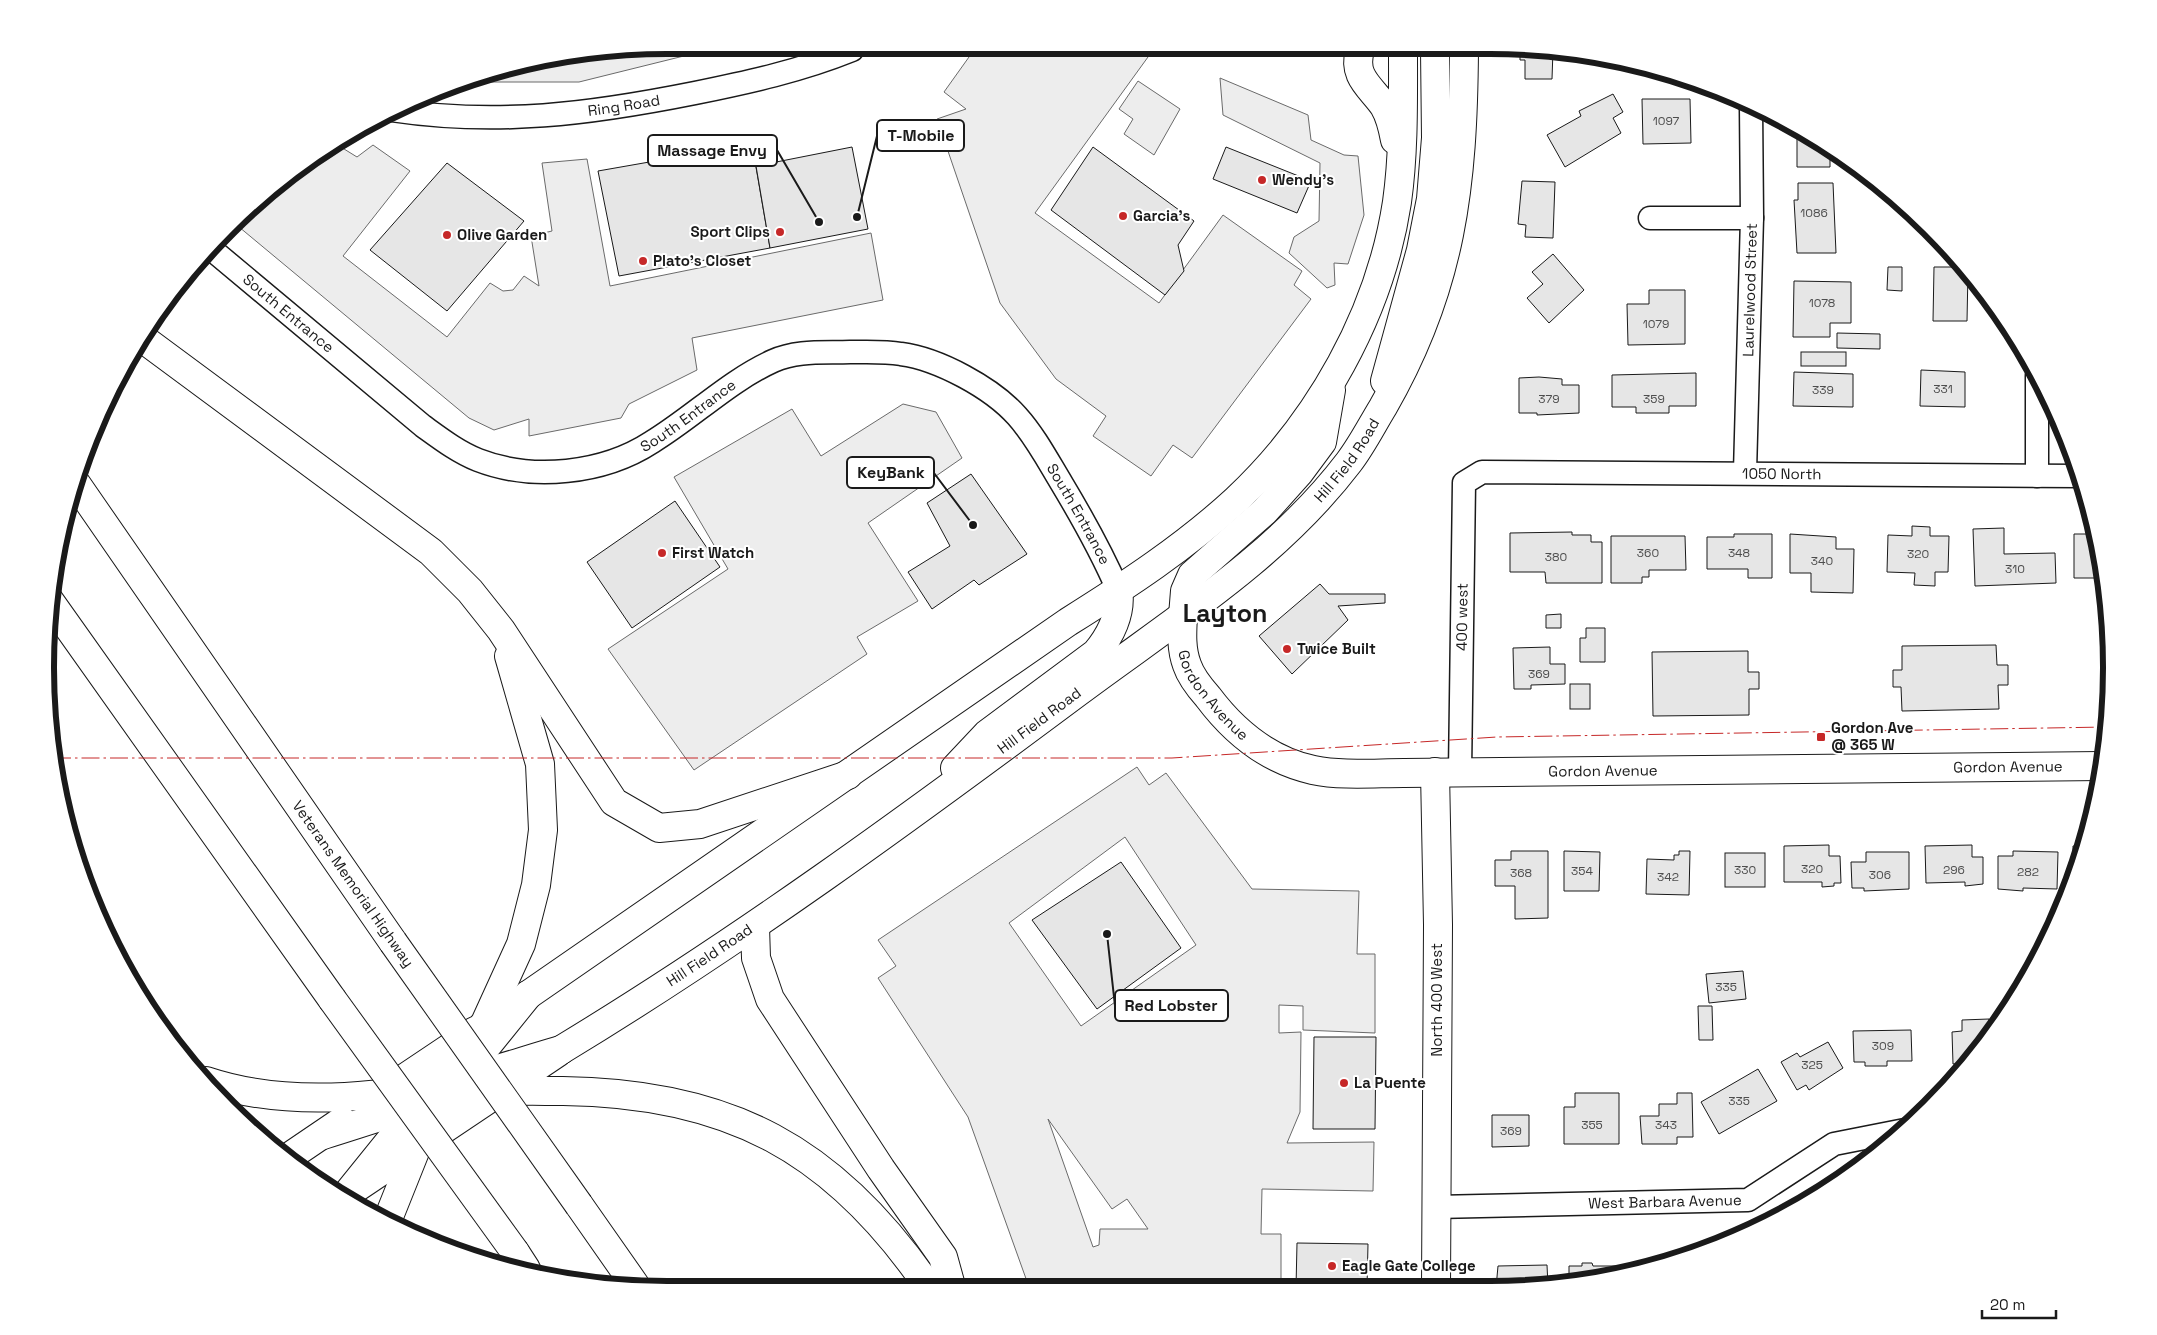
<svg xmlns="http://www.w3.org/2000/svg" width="2157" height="1335" font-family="'Space Grotesk',sans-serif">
	<rect width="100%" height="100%" fill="#fff"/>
	<g fill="#ededed" stroke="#6a6a6a" fill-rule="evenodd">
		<polygon points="586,50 708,50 579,82 457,82"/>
		<polygon points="974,50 1139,50 1148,57 1035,213 1159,303 1223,215 1302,271 1294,285 1311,299 1192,458 1173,445 1151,476 1093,436 1106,416 1056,379 1000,303 937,119 966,109 944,92"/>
		<polygon points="1220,78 1308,115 1311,140 1344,155 1358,156 1364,215 1348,264 1334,263 1335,285 1327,288 1289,253 1294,237 1319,221 1320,163 1223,115"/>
		<polygon points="1138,81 1180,109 1154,155 1124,134 1133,119 1119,109"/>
		<polygon points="336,144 357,157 373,145 410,171 343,256 447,337 490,283 503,291 513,290 524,276 539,286 531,236 552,231 542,163 587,159 610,286 871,233 883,300 692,338 697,370 629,404 621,418 529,436 529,419 494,430 469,418 233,222 289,173"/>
		<polygon points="903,404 936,412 962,458 868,523 918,601 857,637 867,654 694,770 608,649 728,569 674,477 792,409 821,456"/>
		<path d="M 1137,767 L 1149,785 L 1166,773 L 1252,889 L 1359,891 L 1357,954 L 1375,954 L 1375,1033 L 1303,1030 L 1303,1006 L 1279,1005 L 1279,1033 L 1301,1032 L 1300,1112 L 1287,1143 L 1374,1142 L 1373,1191 L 1262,1189 L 1261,1234 L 1281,1234 L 1281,1288 L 1029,1287 L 968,1117 L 878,978 L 896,966 L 878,940 ZM 1125,837 L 1196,945 L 1081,1026 L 1009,923 ZM 1048,1119 L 1112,1209 L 1127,1199 L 1148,1229 L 1100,1229 L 1099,1245 L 1093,1247 Z"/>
	</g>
	<g fill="#e6e6e6" stroke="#1a1a1a">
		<polygon points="1520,50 1553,50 1552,79 1525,79 1525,60 1520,60"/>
		<polygon points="1613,94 1623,112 1613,118 1621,133 1565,167 1547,135 1581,116 1579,111"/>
		<polygon points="1642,99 1690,99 1691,143 1643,144"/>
		<polygon points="1797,132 1830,152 1830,167 1797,167"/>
		<polygon points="752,144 770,248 619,276 598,171"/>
		<polygon points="852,147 868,229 770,248 756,166"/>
		<polygon points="1093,147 1194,221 1178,245 1184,271 1165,295 1051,210"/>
		<polygon points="1226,147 1311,181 1297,213 1213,179"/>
		<polygon points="447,163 524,221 447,311 370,250"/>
		<polygon points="1522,181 1555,182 1553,238 1525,237 1526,225 1518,224"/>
		<polygon points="1798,183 1833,183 1836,253 1797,253 1794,200 1798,200"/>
		<polygon points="1936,237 1944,244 1935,244"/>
		<polygon points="1553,254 1584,290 1549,323 1527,298 1543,284 1532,272"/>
		<polygon points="1888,267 1902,267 1902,291 1887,290"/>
		<polygon points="1934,267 1965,267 1968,271 1967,321 1933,321"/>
		<polygon points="1794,281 1851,282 1851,323 1830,323 1830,337 1793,337"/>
		<polygon points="1649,290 1685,290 1685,344 1628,345 1627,304 1649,304"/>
		<polygon points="1837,333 1880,334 1880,349 1837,348"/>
		<rect x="1801" y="352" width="45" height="14"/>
		<polygon points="1921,370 1965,372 1965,407 1920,406"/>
		<polygon points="1794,372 1853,374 1853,407 1793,406"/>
		<polygon points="1696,373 1696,406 1669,406 1669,413 1636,413 1636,407 1612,407 1612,375"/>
		<polygon points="1539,377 1562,379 1562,385 1579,385 1579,413 1537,415 1537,413 1519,413 1519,378"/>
		<polygon points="971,474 1027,554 979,585 974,580 932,609 908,572 950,546 927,503"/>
		<polygon points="675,501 720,567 632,628 587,562"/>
		<polygon points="1912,526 1930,527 1930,536 1949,536 1948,572 1935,572 1935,586 1914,585 1915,573 1887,572 1888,535 1912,536"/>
		<polygon points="2004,528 2004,554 2055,553 2056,583 1975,586 1973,529"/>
		<polygon points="1572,532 1572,535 1591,535 1591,542 1602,542 1602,583 1546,583 1545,572 1510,572 1510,533"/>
		<polygon points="1734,534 1772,534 1772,578 1748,578 1748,569 1707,569 1707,537 1734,537"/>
		<polygon points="1790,534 1836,537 1836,549 1854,549 1853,593 1811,592 1811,573 1790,573"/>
		<polygon points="2074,534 2095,534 2105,579 2099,579 2099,569 2095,569 2095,578 2074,578"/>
		<polygon points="1611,536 1685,536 1686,570 1649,570 1649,577 1642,577 1642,583 1611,583"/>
		<polygon points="1320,584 1329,594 1385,594 1385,603 1338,606 1348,620 1292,674 1259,636"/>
		<polygon points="1561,614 1561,628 1546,628 1546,615"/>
		<polygon points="1586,628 1605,628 1605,662 1580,662 1580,638 1586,638"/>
		<polygon points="1996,645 1997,665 2008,665 2008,685 1998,685 1999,709 1902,711 1901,687 1893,687 1893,670 1902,670 1902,646"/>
		<polygon points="1550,647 1550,664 1565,664 1565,684 1531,685 1531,689 1514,689 1513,648"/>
		<polygon points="1748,651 1748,672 1759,672 1759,689 1749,689 1749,715 1653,716 1652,652"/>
		<rect x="1570" y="684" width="20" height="25"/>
		<polygon points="1829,845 1829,856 1840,856 1841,883 1834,883 1834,886 1822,887 1822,882 1784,882 1784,846"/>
		<polygon points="1972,845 1972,857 1983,857 1983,884 1965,886 1965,882 1926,883 1925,846"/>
		<polygon points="2073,846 2084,846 2073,875"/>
		<polygon points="1511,851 1548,851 1548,918 1515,919 1515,886 1495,886 1495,860 1511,860"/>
		<polygon points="1564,851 1600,852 1599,891 1564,891"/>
		<polygon points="1679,851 1690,851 1689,895 1646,894 1647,859 1674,860 1674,855 1679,855"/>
		<polygon points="2013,851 2058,852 2057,889 2023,888 2023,891 1998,889 1998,856 2013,856"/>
		<polygon points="1866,852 1909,852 1909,889 1864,891 1864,888 1852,888 1851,862 1866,862"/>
		<rect x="1725" y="853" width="40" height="34"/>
		<polygon points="1121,862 1181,948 1097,1009 1032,920"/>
		<polygon points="1743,971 1746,999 1709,1003 1706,974"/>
		<polygon points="1698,1006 1712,1006 1713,1040 1699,1040"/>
		<polygon points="1989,1019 1990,1032 1984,1032 1984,1046 1967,1063 1953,1064 1952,1032 1962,1031 1962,1020"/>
		<polygon points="1911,1030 1912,1061 1887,1061 1887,1066 1865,1066 1865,1062 1854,1062 1853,1031"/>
		<polygon points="1314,1037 1376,1037 1375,1129 1313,1129"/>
		<polygon points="1828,1042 1843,1068 1809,1090 1806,1085 1797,1090 1781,1062 1797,1053 1800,1057"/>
		<polygon points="1758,1069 1777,1101 1719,1134 1701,1102"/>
		<polygon points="1575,1093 1619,1093 1619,1144 1564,1144 1564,1107 1575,1107"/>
		<polygon points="1677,1093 1692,1093 1693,1137 1677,1137 1677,1144 1642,1144 1640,1116 1659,1116 1659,1104 1677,1104"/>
		<polygon points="1492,1115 1529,1115 1529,1146 1492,1147"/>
		<polygon points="1297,1243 1368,1244 1367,1288 1296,1288"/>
		<polygon points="1582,1263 1592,1263 1593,1266 1624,1266 1624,1273 1569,1282 1569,1266 1582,1266"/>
		<polygon points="1547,1265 1548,1286 1530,1289 1496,1288 1498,1266"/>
	</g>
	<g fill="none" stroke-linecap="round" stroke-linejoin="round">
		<defs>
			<g id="street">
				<path id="s1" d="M 391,110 C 498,126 590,114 695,93 C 749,82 800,71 852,50"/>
				<polyline points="1650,218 1752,218"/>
				<path id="s2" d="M 210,248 L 423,426 C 441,439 458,452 478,460 C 532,481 603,474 652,442 C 693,417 729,381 773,361 C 797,350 824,353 850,352 C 867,352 884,351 901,354 C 939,359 992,388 1017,416 C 1035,436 1048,461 1062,484 C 1083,519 1102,553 1118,590"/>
				<path id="s3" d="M 1745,472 L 1752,218 L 1751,106"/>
				<polyline points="2037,476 2037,376"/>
				<path id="s4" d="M 1460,772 L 1464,483 L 1482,472 L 2081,476"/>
				<path id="s5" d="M 1436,1207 L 1748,1200 L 1834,1144 L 1905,1130"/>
			</g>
			<g id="secondary">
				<path id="s6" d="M 1183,616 C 1182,633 1181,649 1187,665 C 1191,677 1200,688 1208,697 C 1235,733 1268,760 1313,770 C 1342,776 1374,773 1404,773 L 2101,766"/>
				<polyline points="1435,772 1438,925 1436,1288"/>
				<polyline points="378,1096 475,1031"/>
				<polyline points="286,1159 342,1121"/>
				<polyline points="356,1188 557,1053"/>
			</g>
			<g id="primary">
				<path d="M 1360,50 C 1352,77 1371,87 1384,106 C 1390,116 1393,129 1395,140"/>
				<polyline points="1385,381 1421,250 1431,199 1436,138 1435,50"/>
				<polyline points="1183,616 1185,591 1192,575 1265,511 1299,473 1322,442 1331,390"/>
				<path d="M 955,768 L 987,734 L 1096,653 C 1110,636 1122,613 1118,590"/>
				<path d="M 528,995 L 1068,622 C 1127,585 1185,547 1236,500 C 1319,422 1380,314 1397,202 C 1404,152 1403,100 1403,50"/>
				<path id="s7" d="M 561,1050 C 741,941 909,818 1078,692 C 1173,621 1276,558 1349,462 C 1362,445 1372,425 1383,407 C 1452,287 1463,186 1464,50"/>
			</g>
			<g id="highway">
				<polyline points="142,338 431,552 470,591 501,630 614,802 659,828 700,824 848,775"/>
				<polyline points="75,482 393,942"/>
				<polyline points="49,600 332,999"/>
				<polyline points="755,927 756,958 770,999 881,1169 943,1257 951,1286"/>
				<polyline points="486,1047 528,995"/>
				<path d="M 206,1081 C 278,1105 358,1100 432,1086 C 476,1077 519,1062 561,1050"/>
				<path d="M 323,1135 C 362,1123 402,1109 442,1099 C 480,1089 523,1091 563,1091 C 729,1093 834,1149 928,1286"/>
				<polyline points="347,1194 485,1023 521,944 536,885 543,830 540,764 509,656"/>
				<polyline points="579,1205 635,1285"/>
				<polyline points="388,1219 418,1144 436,1111"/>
				<polyline points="515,1252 526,1269"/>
			</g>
		</defs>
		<use href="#street" stroke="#1a1a1a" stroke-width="25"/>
		<use href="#secondary" stroke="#1a1a1a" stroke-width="30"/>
		<use href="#primary" stroke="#1a1a1a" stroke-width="30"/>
		<use href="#highway" stroke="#1a1a1a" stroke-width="30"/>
		<use href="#street" stroke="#fff" stroke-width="22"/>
		<use href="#secondary" stroke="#fff" stroke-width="28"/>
		<use href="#primary" stroke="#fff" stroke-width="28"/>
		<use href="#highway" stroke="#fff" stroke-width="28"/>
		<defs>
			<g id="highway-bridge">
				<polyline points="393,942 579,1205"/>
				<polyline points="332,999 515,1252"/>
			</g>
		</defs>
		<use href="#highway-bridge" stroke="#1a1a1a" stroke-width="30" stroke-linecap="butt"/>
		<use href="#highway-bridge" stroke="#fff" stroke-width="28"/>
		<polyline stroke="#c62828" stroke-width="1" stroke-dasharray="18 4 2.5 4" stroke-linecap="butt" points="53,758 1172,758 1497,737 2108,727"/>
	</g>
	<g fill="#c62828" stroke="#fff" stroke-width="2">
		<circle cx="1262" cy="180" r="5"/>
		<circle cx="1123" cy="216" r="5"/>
		<circle cx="780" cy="232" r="5"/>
		<circle cx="447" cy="235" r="5"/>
		<circle cx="643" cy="261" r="5"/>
		<circle cx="662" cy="553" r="5"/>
		<circle cx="1287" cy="649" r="5"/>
		<rect x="1816" y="732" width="10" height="10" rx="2.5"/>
		<circle cx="1344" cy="1083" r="5"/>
		<circle cx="1332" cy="1266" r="5"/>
	</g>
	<g text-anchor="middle" stroke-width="4" stroke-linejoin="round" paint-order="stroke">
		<g font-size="12" fill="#4d4d4d">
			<text x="1666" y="125">1097</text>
			<text x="1814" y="217">1086</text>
			<text x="1822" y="307">1078</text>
			<text x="1656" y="328">1079</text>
			<text x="1943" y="393">331</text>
			<text x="1823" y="394">339</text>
			<text x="1549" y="403">379</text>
			<text x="1654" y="403">359</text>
			<text x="1648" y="557">360</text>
			<text x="1739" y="557">348</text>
			<text x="1918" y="558">320</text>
			<text x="1556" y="561">380</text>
			<text x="1822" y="565">340</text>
			<text x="2015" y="573">310</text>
			<text x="1539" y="678">369</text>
			<text x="1812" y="873">320</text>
			<text x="1745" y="874">330</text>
			<text x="1954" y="874">296</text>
			<text x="1582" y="875">354</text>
			<text x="2028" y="876">282</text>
			<text x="1521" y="877">368</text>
			<text x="1880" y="879">306</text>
			<text x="1668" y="881">342</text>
			<text x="1726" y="991">335</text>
			<text x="1883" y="1050">309</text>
			<text x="1812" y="1069">325</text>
			<text x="1739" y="1105">335</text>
			<text x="1592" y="1129">355</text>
			<text x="1666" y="1129">343</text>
			<text x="1511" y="1135">369</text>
		</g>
		<g font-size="15" fill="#1a1a1a" stroke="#fff">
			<text dy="5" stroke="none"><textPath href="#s1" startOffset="234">Ring Road</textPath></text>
			<text dy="5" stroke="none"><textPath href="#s3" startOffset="182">Laurelwood Street</textPath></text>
			<text dy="5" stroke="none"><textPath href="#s2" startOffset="102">South Entrance</textPath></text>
			<text dy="5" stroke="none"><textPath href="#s2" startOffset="568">South Entrance</textPath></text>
			<text dy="5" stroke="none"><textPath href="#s7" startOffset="986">Hill Field Road</textPath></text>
			<text dy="5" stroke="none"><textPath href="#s4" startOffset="610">1050 North</textPath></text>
			<text dy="5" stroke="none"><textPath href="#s2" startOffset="1048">South Entrance</textPath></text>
			<text dy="5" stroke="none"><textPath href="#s4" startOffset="155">400 west</textPath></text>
			<text dy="5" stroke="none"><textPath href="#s6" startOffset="89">Gordon Avenue</textPath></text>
			<text dy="5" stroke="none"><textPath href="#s7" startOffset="581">Hill Field Road</textPath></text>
			<text dy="5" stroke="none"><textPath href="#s6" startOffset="914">Gordon Avenue</textPath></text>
			<text dy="5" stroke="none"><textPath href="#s6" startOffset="509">Gordon Avenue</textPath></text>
			<text transform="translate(353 884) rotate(55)" y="5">Veterans Memorial Highway</text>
			<text dy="5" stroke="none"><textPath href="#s7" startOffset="176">Hill Field Road</textPath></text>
			<text transform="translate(1437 1000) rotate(-90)" y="5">North 400 West</text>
			<text dy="5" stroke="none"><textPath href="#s5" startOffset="229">West Barbara Avenue</textPath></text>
		</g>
		<g font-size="15" font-weight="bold" fill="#1a1a1a" stroke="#fff" text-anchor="start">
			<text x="1272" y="185">Wendy's</text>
			<text x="1133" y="221">Garcia's</text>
			<text x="770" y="237" text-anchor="end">Sport Clips</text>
			<text x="457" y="240">Olive Garden</text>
			<text x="653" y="266">Plato's Closet</text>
			<text x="672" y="558">First Watch</text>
			<text x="1297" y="654">Twice Built</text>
			<text x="1831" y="733">Gordon Ave<tspan x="1831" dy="17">@ 365 W</tspan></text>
			<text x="1354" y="1088">La Puente</text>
			<text x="1342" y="1271">Eagle Gate College</text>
		</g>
		<g font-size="25" font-weight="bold" fill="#1a1a1a" stroke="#fff">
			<text x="1225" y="622">Layton</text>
		</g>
	</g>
	<path d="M0 0H2157V1335H0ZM667 54H1490A613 613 0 0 1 2103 667V668A613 613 0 0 1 1490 1281H667A613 613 0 0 1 54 668V667A613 613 0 0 1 667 54Z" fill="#fff" fill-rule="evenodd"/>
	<path fill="none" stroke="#1a1a1a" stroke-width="6" d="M667 54H1490A613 613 0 0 1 2103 667V668A613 613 0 0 1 1490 1281H667A613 613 0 0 1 54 668V667A613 613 0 0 1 667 54Z"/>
	<path fill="none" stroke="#1a1a1a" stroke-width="2" d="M857 217L877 136M819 222L777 150M973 525L934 473M1107 934L1115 1006"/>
	<g fill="#1a1a1a" stroke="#fff" stroke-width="2">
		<circle cx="857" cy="217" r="5"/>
		<circle cx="819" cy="222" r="5"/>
		<circle cx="973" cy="525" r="5"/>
		<circle cx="1107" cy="934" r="5"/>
	</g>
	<g fill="#fff" stroke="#1a1a1a" stroke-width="2">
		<rect x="877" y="120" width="87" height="31" rx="5"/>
		<rect x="648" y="135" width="129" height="31" rx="5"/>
		<rect x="847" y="457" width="87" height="31" rx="5"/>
		<rect x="1115" y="990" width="113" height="31" rx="5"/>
	</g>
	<g font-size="16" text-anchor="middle" font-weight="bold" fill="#1a1a1a">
		<text x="921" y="141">T-Mobile</text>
		<text x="712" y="156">Massage Envy</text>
		<text x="891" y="478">KeyBank</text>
		<text x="1171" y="1011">Red Lobster</text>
	</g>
	<path d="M1982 1310v8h74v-8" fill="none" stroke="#1a1a1a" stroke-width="2.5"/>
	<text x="1990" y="1310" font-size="15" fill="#1a1a1a" stroke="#ffffff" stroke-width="4" paint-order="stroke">20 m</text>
</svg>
